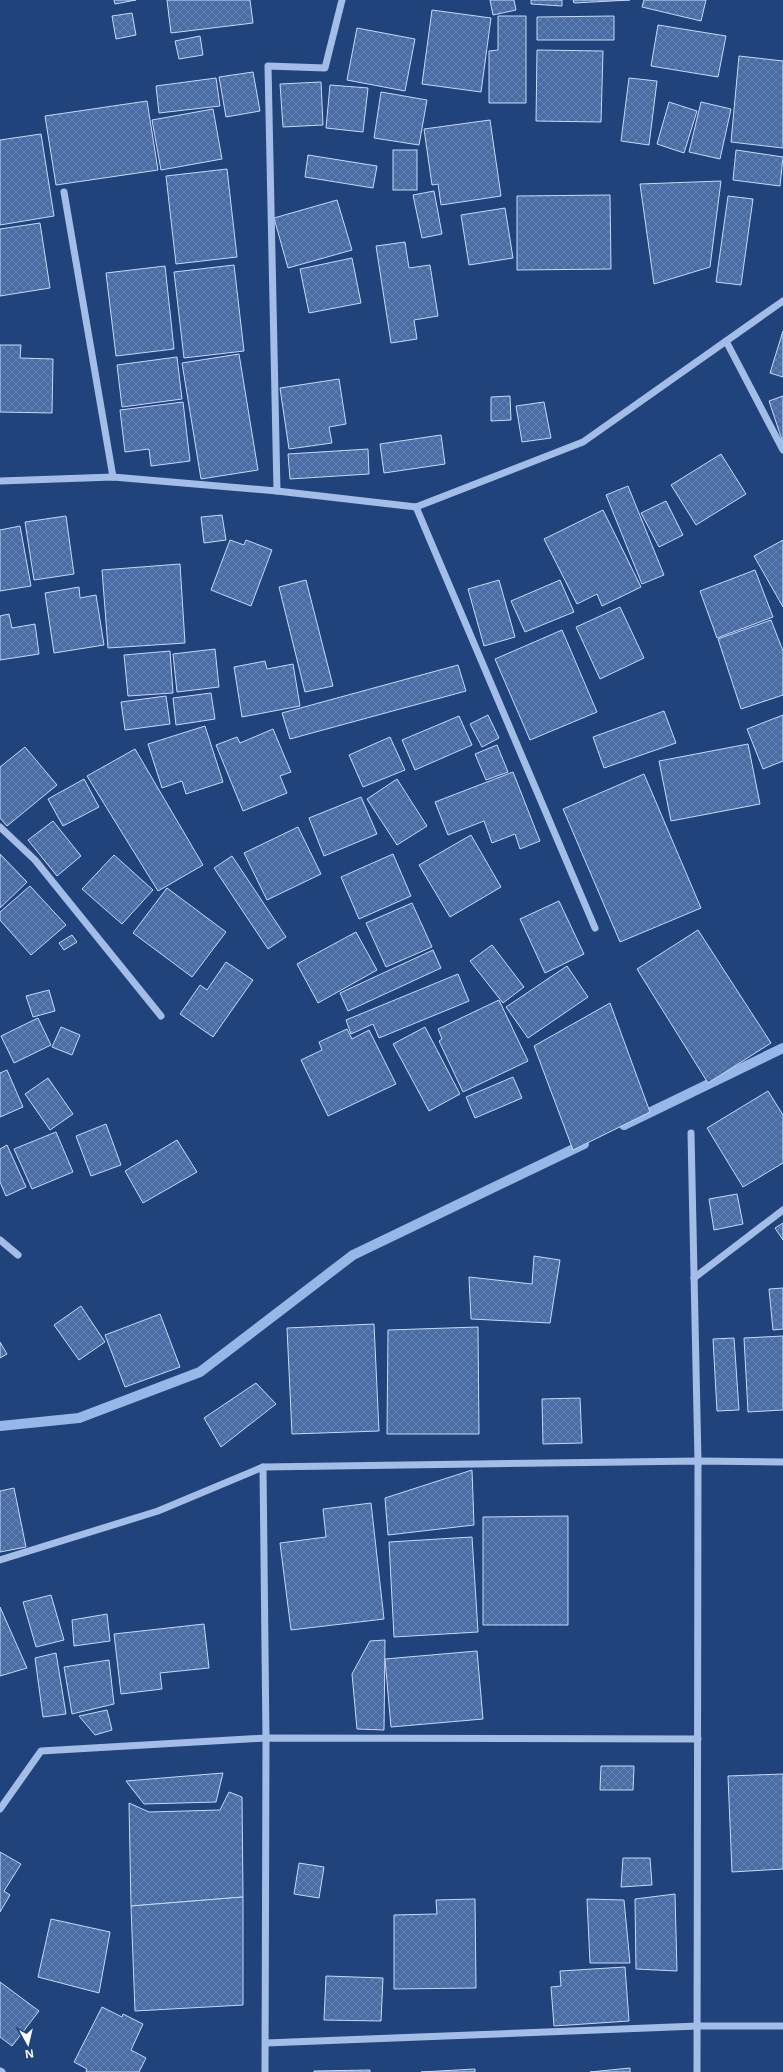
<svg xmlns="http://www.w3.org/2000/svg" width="783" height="2072" font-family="'Open Sans',sans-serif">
	<defs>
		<pattern id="building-cross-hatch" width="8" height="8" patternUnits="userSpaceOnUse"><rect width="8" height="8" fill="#496ca5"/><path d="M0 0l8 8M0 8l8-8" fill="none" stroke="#6482b2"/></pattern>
	</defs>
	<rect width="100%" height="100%" fill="#20437c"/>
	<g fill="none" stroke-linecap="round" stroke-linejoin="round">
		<g stroke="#97b7e8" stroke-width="10">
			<polyline points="624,1125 783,1048"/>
			<polyline points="0,1426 79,1418 200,1372 353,1255 584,1144"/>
		</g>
	</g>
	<g fill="url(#building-cross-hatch)" stroke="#c7d9f5">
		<polygon points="114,0 136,0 115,4"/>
		<polygon points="167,0 250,0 253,23 171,33"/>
		<polygon points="490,0 514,0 516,10 493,15"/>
		<polygon points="531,0 562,0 562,6 531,4"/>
		<polygon points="573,0 630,0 574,3"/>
		<polygon points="644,0 706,0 701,21 642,7"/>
		<polygon points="432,10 491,18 481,92 422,84"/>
		<polygon points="132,13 136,35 116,39 112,16"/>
		<polygon points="498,16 526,16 526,103 489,103 489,51 498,50"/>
		<polygon points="614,16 614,40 537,40 537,17"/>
		<polygon points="658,25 726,36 718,77 651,66"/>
		<polygon points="357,28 415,39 405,91 347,80"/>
		<polygon points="200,36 203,55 179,59 175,41"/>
		<polygon points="537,50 603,51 601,122 536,121"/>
		<polygon points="739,56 783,61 783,148 731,142"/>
		<polygon points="253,72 260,111 226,117 219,77"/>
		<polygon points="216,78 220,106 159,113 156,86"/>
		<polygon points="629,78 657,81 649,145 621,141"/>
		<polygon points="321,82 323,125 283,127 280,84"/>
		<polygon points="330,85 368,88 363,132 326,128"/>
		<polygon points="381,92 427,100 419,145 374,138"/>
		<polygon points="147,101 158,170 56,185 45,116"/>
		<polygon points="669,102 697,111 684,153 657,144"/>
		<polygon points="701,102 731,109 720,159 689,152"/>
		<polygon points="213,109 222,159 161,170 152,120"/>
		<polygon points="490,120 501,196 441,205 438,184 432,185 424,129"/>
		<polygon points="41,134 54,216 0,225 0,140"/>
		<rect x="393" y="150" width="24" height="40"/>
		<polygon points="736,150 783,157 780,186 733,180"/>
		<polygon points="308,155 377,166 373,188 305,177"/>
		<polygon points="227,169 237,257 176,264 166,176"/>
		<polygon points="721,181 710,267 654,284 640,184"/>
		<polygon points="434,191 442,234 422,238 413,195"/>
		<polygon points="610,195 611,269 517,270 517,196"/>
		<polygon points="728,196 753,199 741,285 716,282"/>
		<polygon points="337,200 352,250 288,268 274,218"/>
		<polygon points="505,208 513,258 469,265 461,215"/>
		<polygon points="40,223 50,288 0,296 0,229"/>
		<polygon points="405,242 409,268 430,265 438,316 414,320 417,339 391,343 376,246"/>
		<polygon points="352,258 361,303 309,313 300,269"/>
		<polygon points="234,265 244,351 184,358 174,272"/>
		<polygon points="165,266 174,349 116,356 106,273"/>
		<polygon points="783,331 783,377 770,373"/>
		<polygon points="0,345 21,345 20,358 53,359 52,413 0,412"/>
		<polygon points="239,354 258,470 201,479 182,363"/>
		<polygon points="177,357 182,399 122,407 117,365"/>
		<polygon points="339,379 346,424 329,427 332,443 289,449 280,388"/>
		<polygon points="510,396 511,420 491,421 491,397"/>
		<polygon points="783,396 783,443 769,401"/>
		<polygon points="183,402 190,461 151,466 149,449 125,452 120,410"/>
		<polygon points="544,402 551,438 522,442 516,406"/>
		<polygon points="441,435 445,464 384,473 380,444"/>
		<polygon points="368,449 369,474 290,479 288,454"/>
		<polygon points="721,454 746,494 696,525 671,485"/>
		<polygon points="628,486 664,575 642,584 606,495"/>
		<polygon points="666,501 683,535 659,547 641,513"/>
		<polygon points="603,510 641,587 602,606 597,594 577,604 544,539"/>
		<polygon points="222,515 226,540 204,543 201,517"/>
		<polygon points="66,516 74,574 34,580 25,522"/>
		<polygon points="20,526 31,586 0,591 0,530"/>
		<polygon points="230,540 244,545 246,540 272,550 251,606 211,590"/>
		<polygon points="783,540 783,607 754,556"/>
		<polygon points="180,564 185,643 108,648 102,570"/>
		<polygon points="755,570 773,617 717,638 700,591"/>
		<polygon points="306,580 333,686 305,692 279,587"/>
		<polygon points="499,580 515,637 484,646 468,589"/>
		<polygon points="560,580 574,612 525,632 511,601"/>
		<polygon points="79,587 80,598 96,595 104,645 54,653 45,593"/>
		<polygon points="620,607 644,658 600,679 576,627"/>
		<polygon points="9,614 12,628 35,624 39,654 0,660 0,616"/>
		<polygon points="771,620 783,651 783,695 741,709 718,639"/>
		<polygon points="562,630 597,712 530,740 495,659"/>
		<polygon points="215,649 219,687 177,692 173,654"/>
		<polygon points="170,651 173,693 128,696 124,655"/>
		<polygon points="265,661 267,669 293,664 300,706 242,717 234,667"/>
		<polygon points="458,665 466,691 290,739 282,713"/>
		<polygon points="211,693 215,719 176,725 173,698"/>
		<polygon points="166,696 170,724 125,730 121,702"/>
		<polygon points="664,711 676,743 604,768 593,737"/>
		<polygon points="488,715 499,738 482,747 470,724"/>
		<polygon points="783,715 783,761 763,769 747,729"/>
		<polygon points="459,716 472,745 415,770 402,740"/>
		<polygon points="205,726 223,782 186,794 182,781 162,788 148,744"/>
		<polygon points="273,729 291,772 280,776 287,793 243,811 216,745 237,737 240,743"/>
		<polygon points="390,737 405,770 363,787 349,755"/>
		<polygon points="748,744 760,804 671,821 659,761"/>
		<polygon points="497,745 508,772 486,780 475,754"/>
		<polygon points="25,747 57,785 7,826 0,818 0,767"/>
		<polygon points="135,749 203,865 158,891 87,776"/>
		<polygon points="513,772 540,841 520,849 515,834 492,843 484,821 448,835 435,802"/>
		<polygon points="644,774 701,908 620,942 563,809"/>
		<polygon points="84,779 99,807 63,826 48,799"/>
		<polygon points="397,779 427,826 397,845 367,799"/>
		<polygon points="361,797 377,834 324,856 309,818"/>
		<polygon points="53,821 81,856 57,876 28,840"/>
		<polygon points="298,827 321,874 267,900 244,853"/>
		<polygon points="471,835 501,887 450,917 419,865"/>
		<polygon points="0,854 27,882 0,908"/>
		<polygon points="393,854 411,896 359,919 341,877"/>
		<polygon points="114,855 153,890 122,924 82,889"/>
		<polygon points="232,856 286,937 268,949 214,868"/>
		<polygon points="30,886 66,925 31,955 0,920 0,912"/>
		<polygon points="167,888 226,932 192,977 133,933"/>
		<polygon points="559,901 584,954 545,973 520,919"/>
		<polygon points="412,903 432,947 386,967 366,923"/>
		<polygon points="698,930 771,1043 708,1083 637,969"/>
		<polygon points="356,932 377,970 318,1003 297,964"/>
		<polygon points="72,935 77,942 64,950 59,943"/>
		<polygon points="492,945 524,987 503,1003 470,961"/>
		<polygon points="433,950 441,968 348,1011 340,993"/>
		<polygon points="226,962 253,980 213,1037 180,1014 200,985 207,990"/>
		<polygon points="567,966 588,997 528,1038 506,1007"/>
		<polygon points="458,974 469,1001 379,1038 373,1024 351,1034 346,1020"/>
		<polygon points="49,990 55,1011 33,1017 26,996"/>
		<polygon points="499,1000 528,1061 463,1092 439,1041 442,1039 438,1029"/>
		<polygon points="610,1003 650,1112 573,1150 534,1046"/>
		<polygon points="38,1018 51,1045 14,1063 1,1036"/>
		<polygon points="61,1027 80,1035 72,1055 52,1047"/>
		<polygon points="425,1027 460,1094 429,1111 393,1044"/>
		<polygon points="347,1029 352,1039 369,1030 396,1084 328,1116 301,1060 322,1050 319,1042"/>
		<polygon points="7,1070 23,1107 0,1117 0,1073"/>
		<polygon points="513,1077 522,1098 475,1118 466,1097"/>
		<polygon points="48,1078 73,1114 50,1130 25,1094"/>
		<polygon points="768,1091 783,1115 783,1163 743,1187 707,1128"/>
		<polygon points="106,1124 121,1165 91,1176 76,1136"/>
		<polygon points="56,1132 73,1172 32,1189 14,1149"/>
		<polygon points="177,1140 197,1172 143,1203 125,1171"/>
		<polygon points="7,1145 26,1187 6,1196 0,1182 0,1149"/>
		<polygon points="737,1194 743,1224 714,1230 709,1199"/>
		<polygon points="783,1223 783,1240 775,1228"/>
		<polygon points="534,1256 560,1260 550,1323 471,1319 469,1277 532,1284"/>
		<polygon points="783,1288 783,1329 773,1330 769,1289"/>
		<polygon points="81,1306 105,1342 79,1360 54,1325"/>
		<polygon points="160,1314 180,1367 125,1387 105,1335"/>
		<polygon points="374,1324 379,1431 292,1434 287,1328"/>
		<polygon points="478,1327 479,1434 387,1434 388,1330"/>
		<polygon points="783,1336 783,1410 748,1412 744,1338"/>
		<polygon points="734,1338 739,1410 717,1411 713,1339"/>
		<polygon points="0,1342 7,1354 0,1358"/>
		<polygon points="256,1383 276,1404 221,1447 204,1418"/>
		<polygon points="580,1398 582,1443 543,1444 542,1399"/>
		<polygon points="472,1470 474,1525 388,1535 385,1498"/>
		<polygon points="14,1488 26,1547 0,1552 0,1491"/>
		<polygon points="371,1503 384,1619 291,1630 280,1543 326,1537 323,1509"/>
		<polygon points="568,1516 568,1625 483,1625 483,1517"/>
		<polygon points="472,1537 478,1632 394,1637 389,1542"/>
		<polygon points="51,1595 64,1640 36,1647 23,1602"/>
		<polygon points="0,1607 27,1668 0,1676"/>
		<polygon points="107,1614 110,1641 74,1646 72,1620"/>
		<polygon points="204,1624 209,1668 160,1673 162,1689 121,1694 114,1634"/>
		<polygon points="385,1640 384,1730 357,1729 352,1674 370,1641"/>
		<polygon points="477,1651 483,1719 391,1727 385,1659"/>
		<polygon points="56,1653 66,1714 43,1717 35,1658"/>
		<polygon points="109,1660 114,1704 72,1714 64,1667"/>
		<polygon points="107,1710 112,1730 95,1735 79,1716"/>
		<polygon points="601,1766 634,1766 633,1790 600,1790"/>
		<polygon points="223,1773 216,1802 144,1804 126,1781"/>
		<polygon points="783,1774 783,1869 732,1872 728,1776"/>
		<polygon points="229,1792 242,1797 243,1897 131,1906 129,1803 149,1812 220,1810"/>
		<polygon points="0,1852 21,1864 4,1891 10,1895 0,1912"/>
		<polygon points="623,1858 650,1858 652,1885 621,1887"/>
		<polygon points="299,1863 324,1867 319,1898 294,1894"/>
		<polygon points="675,1894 677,1971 636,1969 635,1899"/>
		<polygon points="243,1897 243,2005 135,2011 131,1906"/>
		<polygon points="475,1899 476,1988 394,1989 394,1915 437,1914 436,1900"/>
		<polygon points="587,1899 624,1900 630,1963 590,1963"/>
		<polygon points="51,1919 110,1932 99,1993 38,1977"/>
		<polygon points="625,1967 629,2021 554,2026 551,1987 561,1986 560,1971"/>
		<polygon points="326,1976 383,1978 381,2021 324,2020"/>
		<polygon points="0,1982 39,2011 12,2046 0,2037"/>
		<polygon points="102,2007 122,2017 123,2014 143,2024 131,2050 146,2058 139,2072 86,2072 87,2069 74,2062"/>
		<polygon points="630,2068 630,2072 590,2072"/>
		<polygon points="475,2069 475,2072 421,2072"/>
		<polygon points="370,2070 370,2072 314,2072 314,2071"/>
	</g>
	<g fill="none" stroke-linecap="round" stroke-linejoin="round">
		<g stroke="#a3bde6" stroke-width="7">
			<polyline points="64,192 113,477"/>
			<polyline points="726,341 783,450"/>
			<polyline points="0,481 113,477 277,491 416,507 583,442 783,301"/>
			<polyline points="277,491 268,66 325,68 342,0"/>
			<polyline points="416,507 595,928"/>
			<polyline points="0,827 35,860 161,1016"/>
			<polyline points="691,1133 698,1461 697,2072"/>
			<polyline points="0,1240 18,1255"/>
			<polyline points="694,1278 783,1210"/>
			<polyline points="263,1467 266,1738 265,2072"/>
			<polyline points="0,1560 158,1511 263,1467 698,1461 783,1462"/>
			<polyline points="0,1809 41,1751 266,1738 698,1739"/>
			<polyline points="266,2043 698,2026 783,2026"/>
			<polyline points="0,2071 2,2072"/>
		</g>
	</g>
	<g transform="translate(28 2044) rotate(172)" stroke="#20437c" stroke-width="3" paint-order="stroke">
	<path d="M0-3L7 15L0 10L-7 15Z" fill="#ffffff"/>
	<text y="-6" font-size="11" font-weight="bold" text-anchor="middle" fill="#ffffff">N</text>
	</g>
</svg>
